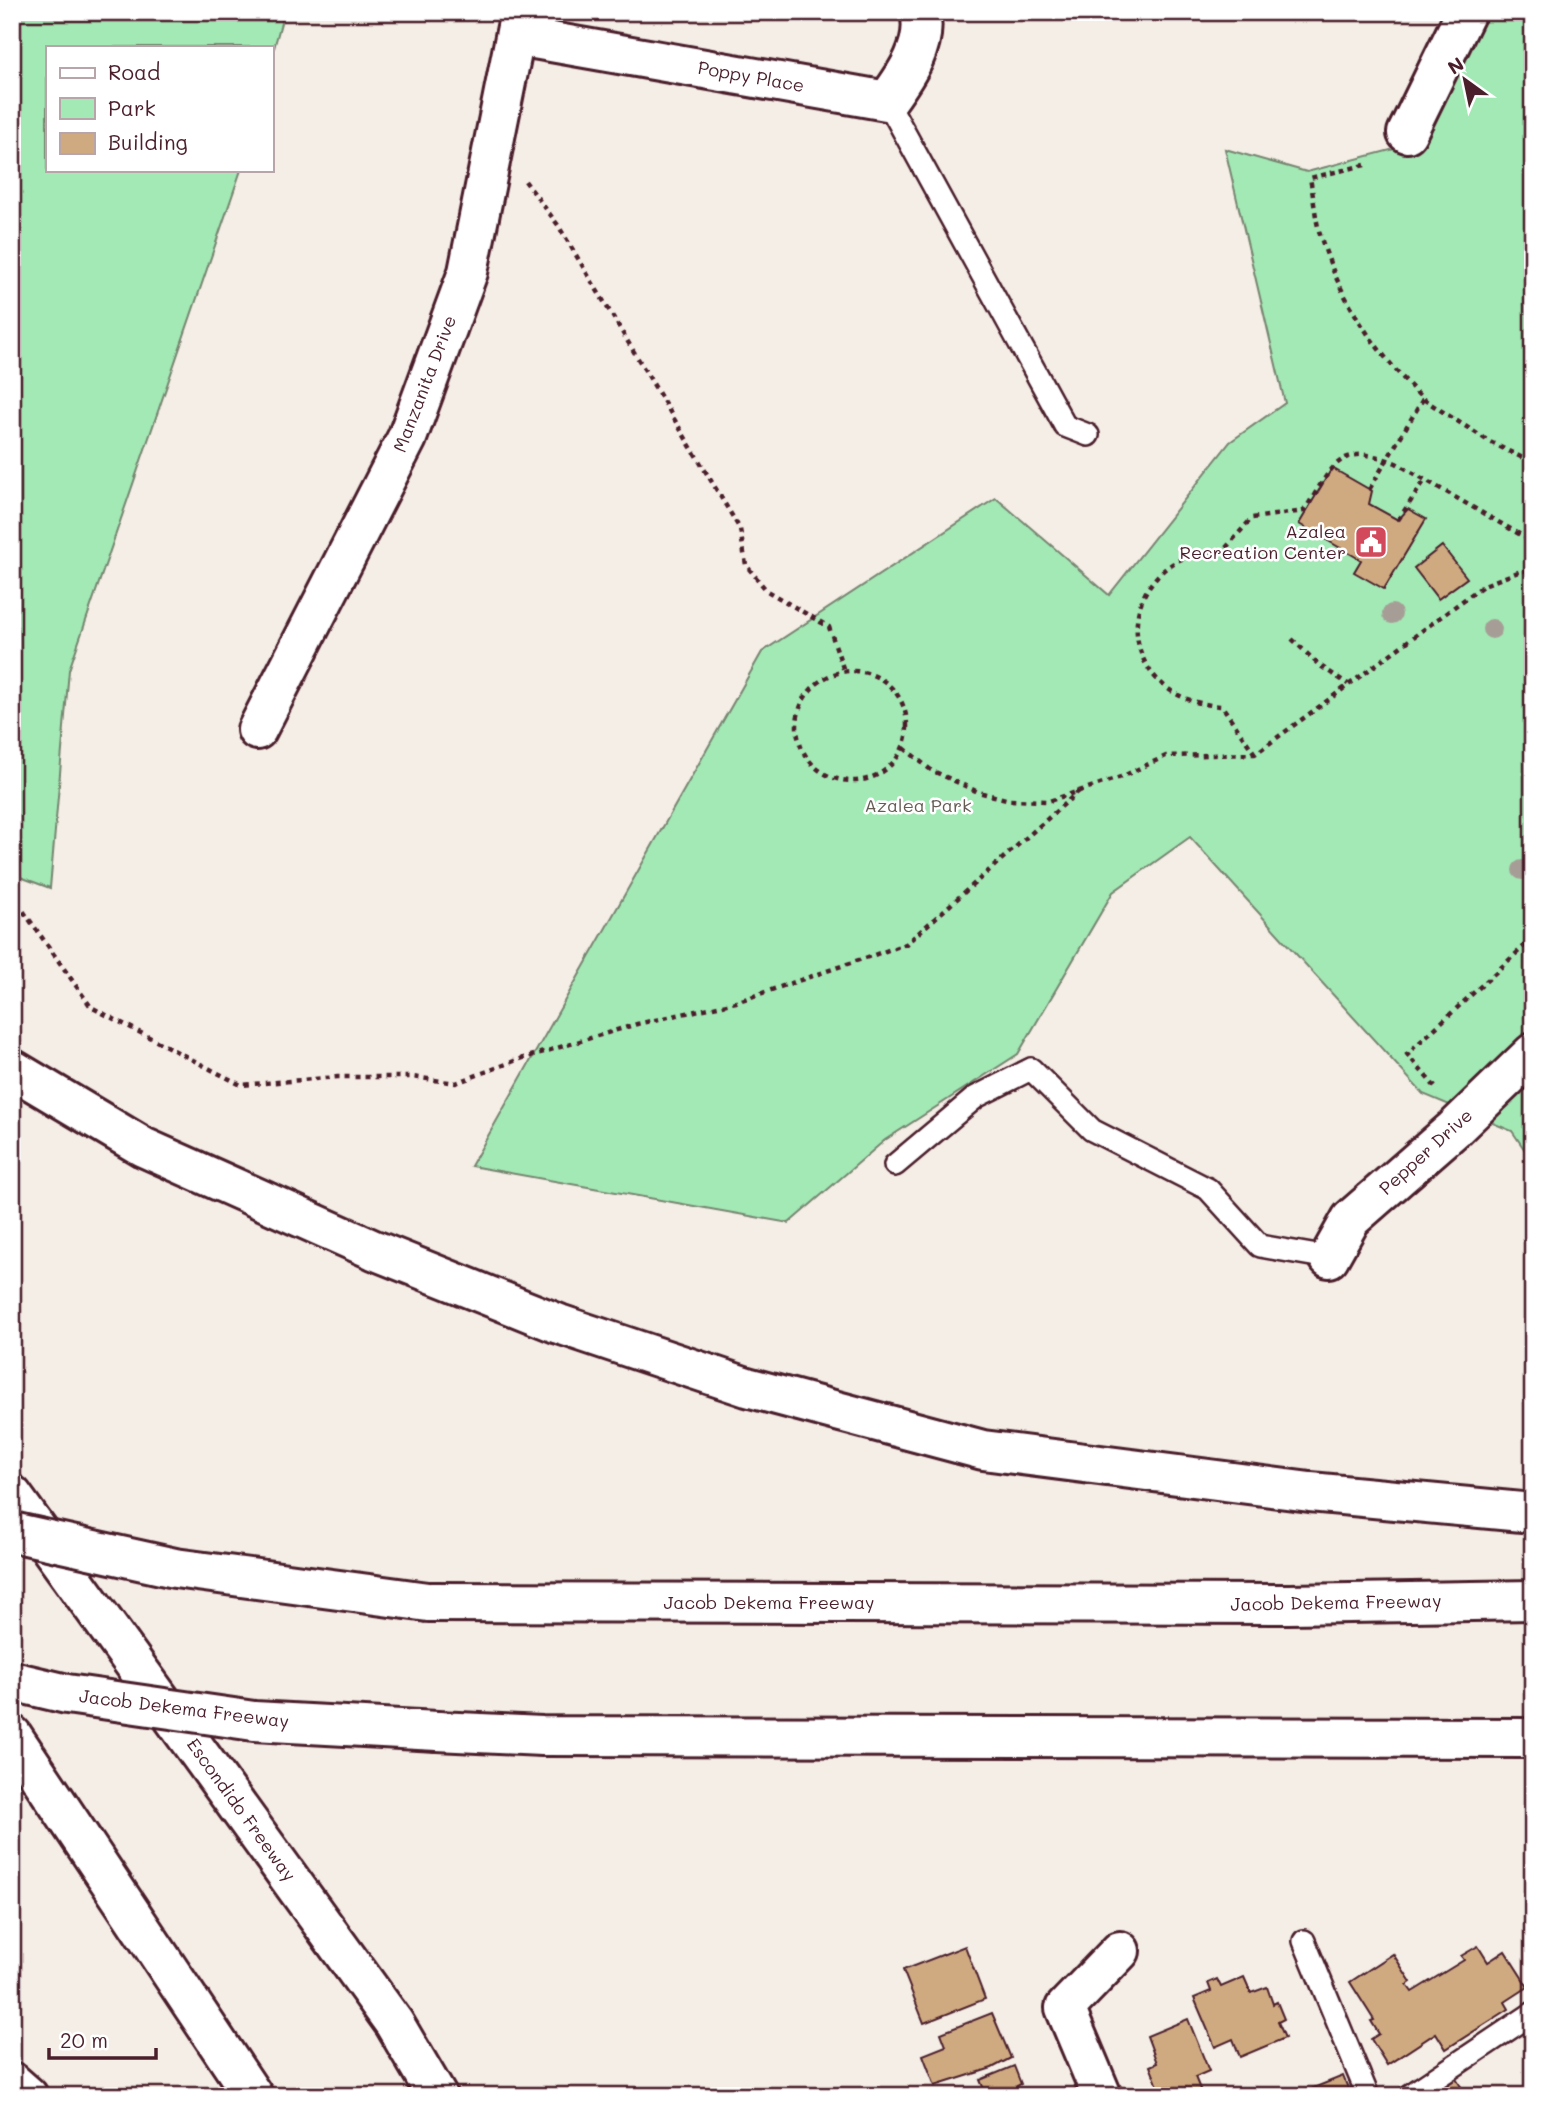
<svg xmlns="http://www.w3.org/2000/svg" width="1545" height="2108" font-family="Mali,sans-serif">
	<rect width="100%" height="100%" fill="#f5eee6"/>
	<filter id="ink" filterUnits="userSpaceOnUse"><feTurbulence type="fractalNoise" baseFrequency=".0143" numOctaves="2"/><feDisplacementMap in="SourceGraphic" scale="14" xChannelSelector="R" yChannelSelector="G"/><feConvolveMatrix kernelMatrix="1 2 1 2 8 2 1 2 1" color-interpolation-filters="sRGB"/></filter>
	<g filter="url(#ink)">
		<g fill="#a3e9b5" stroke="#768470" stroke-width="2">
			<polygon points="12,12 284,12 271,59 271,47 47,47 47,170 241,170 69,670 50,888 12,874"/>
			<polygon points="1487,12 1533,12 1533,1162 1512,1131 1423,1094 1190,837 1113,892 1018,1054 885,1140 789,1223 471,1166 762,652 996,498 1109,595 1230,442 1285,403 1225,149 1307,172 1425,141"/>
		</g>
		<g fill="#cfaa81" stroke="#4a1f2b" stroke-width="2">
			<polygon points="1332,468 1372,491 1369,504 1398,520 1408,509 1426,519 1384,589 1354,572 1361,560 1299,524"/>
			<polygon points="1442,546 1467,578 1438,599 1414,568"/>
			<polygon points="965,1946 985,1999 924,2023 903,1970"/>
			<polygon points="1478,1946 1488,1962 1505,1951 1528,1987 1505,2002 1509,2009 1446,2049 1436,2033 1387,2065 1371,2039 1379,2034 1371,2021 1374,2020 1350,1982 1393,1954 1411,1982 1407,1985 1412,1992 1464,1960 1461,1956"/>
			<polygon points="1244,1977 1251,1993 1267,1987 1273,2004 1277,2002 1284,2019 1278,2022 1285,2038 1240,2057 1233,2039 1215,2047 1194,1998 1211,1991 1208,1983 1217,1979 1221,1987"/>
			<polygon points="992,2013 1011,2058 992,2068 935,2086 923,2055 946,2046 941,2033"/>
			<polygon points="1188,2019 1209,2071 1195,2077 1202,2094 1162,2096 1150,2066 1157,2063 1147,2036"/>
			<polygon points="1014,2066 1021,2084 1017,2086 1021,2096 981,2096 986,2094 980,2080"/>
			<polygon points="1453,2074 1467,2096 1421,2096"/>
			<polygon points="1343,2076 1351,2096 1296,2096 1296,2095"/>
		</g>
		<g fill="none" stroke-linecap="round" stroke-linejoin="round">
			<defs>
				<g id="service">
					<polyline points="887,101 1065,426 1088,435"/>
					<polyline points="895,1165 976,1097 1031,1069 1092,1130 1208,1189 1260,1246 1329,1258"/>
					<polyline points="1304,1941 1368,2096"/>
					<polyline points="1409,2096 1533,2013"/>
				</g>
				<g id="minor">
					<path d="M 517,36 L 887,101 C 905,76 928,45 920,12"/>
					<polyline points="1407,133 1466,12"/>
					<polyline points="257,730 407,438 468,272 520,12"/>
					<polyline points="1329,1258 1351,1219 1454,1129 1533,1053"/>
					<polyline points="1102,2096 1065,2008 1120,1951"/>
				</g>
				<g id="motorway">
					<polyline points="12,1069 143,1147 374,1250 559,1324 747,1387 983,1450 1310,1492 1533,1513"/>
					<polyline points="12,1495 394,2023 437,2096"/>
					<polyline points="428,1602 1289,1604 1533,1600"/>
					<polyline points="437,1731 542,1736 1533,1738"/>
					<polyline points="12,1735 253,2096"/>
					<polyline points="12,2082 28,2096"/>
				</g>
			</defs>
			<use href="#service" stroke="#4a1f2b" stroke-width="26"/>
			<use href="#minor" stroke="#4a1f2b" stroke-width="44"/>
			<use href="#motorway" stroke="#4a1f2b" stroke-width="44"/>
			<g stroke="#4a1f2b" stroke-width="4.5" stroke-dasharray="5 5" stroke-linecap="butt">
				<path d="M 1365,165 L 1310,178 C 1314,198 1315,221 1322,241 C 1343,305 1376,352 1423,399 L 1369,490"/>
				<polyline points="525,181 558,225 740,529 746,565 767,591 829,627 844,671"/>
				<polyline points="1423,399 1490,442 1533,463"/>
				<polyline points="1398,520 1425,480"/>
				<polyline points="1292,639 1319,665 1348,684"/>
				<circle cx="852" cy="726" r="55"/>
				<polyline points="904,748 931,770 978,792 1010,800 1049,801 1121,777 1166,756 1255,754 1484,585 1521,571 1533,571"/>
				<path d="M 1255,754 L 1222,706 C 1105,700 1111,551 1224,550 L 1252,518 L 1304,511 C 1332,468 1338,440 1396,463 L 1533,542"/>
				<polyline points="12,895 91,1007 241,1085 338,1077 413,1077 456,1083 517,1060 637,1024 736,1002 906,944 1079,791"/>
				<polyline points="1435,1087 1407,1054 1533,938"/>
			</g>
			<use href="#service" stroke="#fff" stroke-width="21"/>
			<use href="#minor" stroke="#fff" stroke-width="38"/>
			<use href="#motorway" stroke="#fff" stroke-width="38"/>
			<defs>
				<g id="motorway-bridge">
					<polyline points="12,1532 175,1568 428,1602"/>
					<polyline points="12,1681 67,1694 254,1721 437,1731"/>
				</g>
			</defs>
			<use href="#motorway-bridge" stroke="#4a1f2b" stroke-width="44" stroke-linecap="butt"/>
			<use href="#motorway-bridge" stroke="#fff" stroke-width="38"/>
		</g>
		<g fill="#a69e96">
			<circle cx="1392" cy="614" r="10"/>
			<circle cx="1492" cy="629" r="10"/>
			<circle cx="1522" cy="870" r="10"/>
		</g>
	</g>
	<defs>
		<symbol id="civic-square" viewBox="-11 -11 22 22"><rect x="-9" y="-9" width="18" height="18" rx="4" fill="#d1495b" stroke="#fff"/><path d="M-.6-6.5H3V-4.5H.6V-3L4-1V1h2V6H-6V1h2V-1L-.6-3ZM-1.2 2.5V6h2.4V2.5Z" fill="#fff"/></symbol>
	</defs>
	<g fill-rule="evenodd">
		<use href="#civic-square" x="1352" y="523" width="38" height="38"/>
	</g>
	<g text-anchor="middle" stroke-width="5" stroke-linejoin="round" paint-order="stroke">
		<g font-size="18" fill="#4a1f2b" stroke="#fff">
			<text transform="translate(751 77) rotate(10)" y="6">Poppy Place</text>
			<text transform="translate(425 384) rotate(-69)" y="6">Manzanita Drive</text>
			<text transform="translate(1426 1152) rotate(-42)" y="6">Pepper Drive</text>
			<text x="769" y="1609">Jacob Dekema Freeway</text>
			<text transform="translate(1336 1603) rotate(-1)" y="6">Jacob Dekema Freeway</text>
			<text transform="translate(184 1709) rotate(7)" y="6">Jacob Dekema Freeway</text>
			<text transform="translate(241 1810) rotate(54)" y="6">Escondido Freeway</text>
		</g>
		<g font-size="18" fill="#4a1f2b" stroke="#fff" text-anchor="end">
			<text x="1346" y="538">Azalea<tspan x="1346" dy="21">Recreation Center</tspan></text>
		</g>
		<g font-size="18" fill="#655c54" stroke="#fff">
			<text x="918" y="812">Azalea Park</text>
		</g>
	</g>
	<rect width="1545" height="2108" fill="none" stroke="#fff" stroke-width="42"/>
	<rect x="21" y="21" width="1503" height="2066" fill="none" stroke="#4a1f2b" stroke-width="2.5" filter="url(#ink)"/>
	<rect x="46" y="46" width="228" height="126" fill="#ffffff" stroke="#b7a5aa" stroke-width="2"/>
	<rect x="60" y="68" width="35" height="10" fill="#ffffff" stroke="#b7a5aa" stroke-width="2"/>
	<text x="108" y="80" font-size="21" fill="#4a1f2b">Road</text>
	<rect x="60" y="98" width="35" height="21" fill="#a3e9b5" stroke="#b7a5aa" stroke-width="2"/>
	<text x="108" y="116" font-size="21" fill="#4a1f2b">Park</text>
	<rect x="60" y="133" width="35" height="21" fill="#cfaa81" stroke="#b7a5aa" stroke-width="2"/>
	<text x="108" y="150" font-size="21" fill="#4a1f2b">Building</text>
	<g transform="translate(1465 80) rotate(327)" stroke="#ffffff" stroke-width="5" paint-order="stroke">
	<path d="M0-5L12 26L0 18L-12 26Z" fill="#4a1f2b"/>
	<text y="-10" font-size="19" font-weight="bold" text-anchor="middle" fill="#4a1f2b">N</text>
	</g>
	<path d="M49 2048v10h107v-10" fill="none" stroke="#4a1f2b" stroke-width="3.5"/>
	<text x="60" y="2048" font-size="21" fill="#4a1f2b" stroke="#ffffff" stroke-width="5" paint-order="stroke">20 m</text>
</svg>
